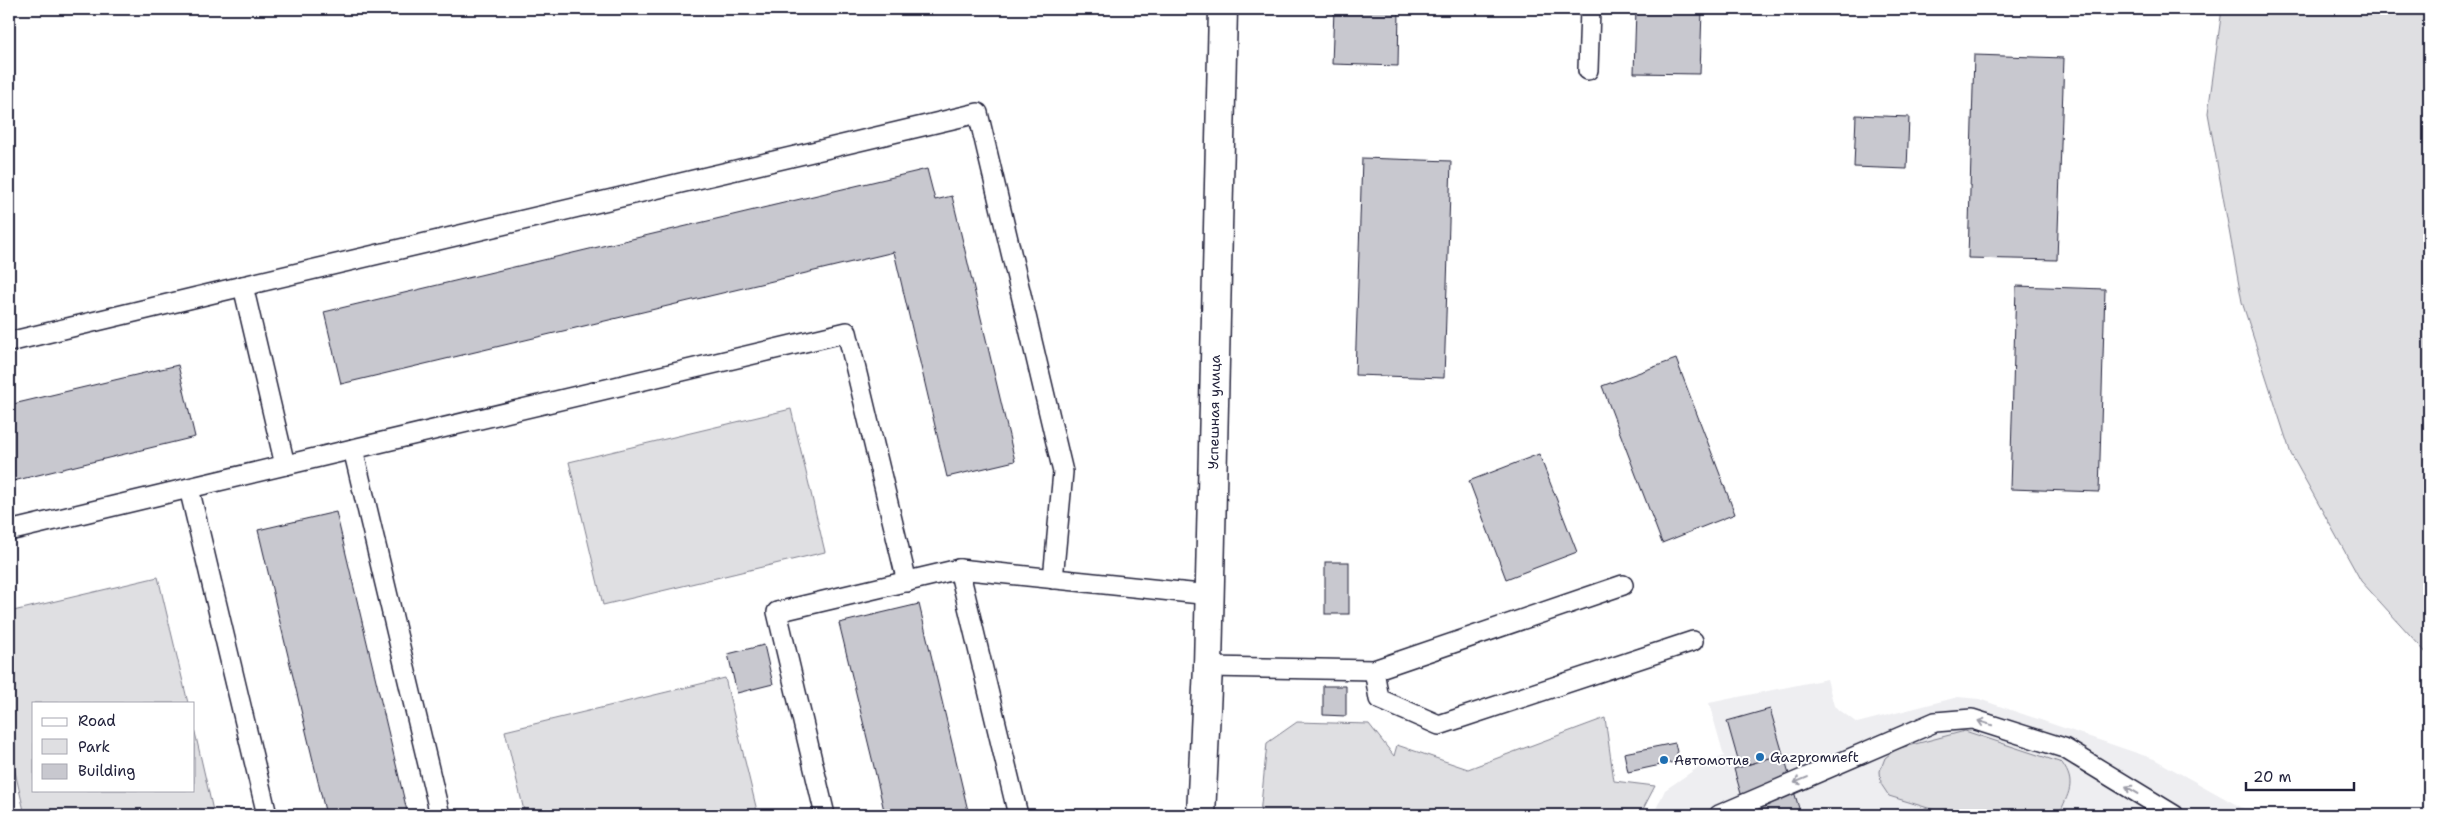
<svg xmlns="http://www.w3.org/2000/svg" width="2438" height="824" font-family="'Shantell Sans',sans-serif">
	<rect width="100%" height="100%" fill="#fff"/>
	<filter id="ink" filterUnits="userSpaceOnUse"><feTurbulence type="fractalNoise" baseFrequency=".02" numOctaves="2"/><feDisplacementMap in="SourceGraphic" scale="10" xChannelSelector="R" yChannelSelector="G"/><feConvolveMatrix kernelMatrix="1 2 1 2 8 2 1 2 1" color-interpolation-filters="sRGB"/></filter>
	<g filter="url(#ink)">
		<polygon fill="#eeeef1" points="1827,679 1834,706 1857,723 1958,697 1979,699 2154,759 2255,815 1653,815 1665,790 1700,766 1724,756 1709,703"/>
		<g fill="#dfdfe2" stroke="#80808e">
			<polygon points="2222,9 2429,9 2429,656 2361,581 2291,454 2242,302 2208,113"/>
			<polygon points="791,409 825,552 603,605 569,462"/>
			<polygon points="158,577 188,703 34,703 34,790 194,790 194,728 214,815 25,815 9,746 9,612"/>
			<polygon points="725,678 758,815 525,815 505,731"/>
			<polygon points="1605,718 1614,781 1655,786 1640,815 1260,815 1267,743 1297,722 1369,724 1394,756 1397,745 1468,769"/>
			<path d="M 1965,731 L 2062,763 C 2077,784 2068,793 2059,815 L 1951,815 L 1889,796 L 1881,784 L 1880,771 L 1885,758 L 1896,749 Z"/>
		</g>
		<g fill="#c8c8cf" stroke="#22223b">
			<polygon points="1334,9 1399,9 1398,66 1332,64"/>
			<polygon points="1636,9 1702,9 1700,74 1634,73"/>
			<polygon points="1974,55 2064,58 2057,260 1968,258"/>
			<polygon points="1856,115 1909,117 1907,169 1854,167"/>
			<polygon points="1362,158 1451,161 1444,378 1355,375"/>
			<polygon points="927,169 935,200 952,196 1015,461 947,477 894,252 341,384 324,312"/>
			<polygon points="2016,286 2105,289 2099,492 2010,489"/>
			<polygon points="1676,359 1735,514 1662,543 1602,386"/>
			<polygon points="178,365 195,437 9,482 9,405"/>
			<polygon points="1539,454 1577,552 1506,579 1469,481"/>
			<polygon points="336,512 408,815 326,815 258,530"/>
			<rect x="1325" y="562" width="24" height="52"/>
			<polygon points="919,604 969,815 885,815 875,771 839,623"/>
			<polygon points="764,645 773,684 737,693 728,654"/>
			<polygon points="1323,686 1346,686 1346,716 1323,715"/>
			<polygon points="1770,709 1783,754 1740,767 1727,721"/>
			<polygon points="1675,743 1679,761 1628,772 1624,753"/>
			<polygon points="1783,754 1801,815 1747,815 1734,769"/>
		</g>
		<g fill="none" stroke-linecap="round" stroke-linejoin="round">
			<defs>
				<g id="service">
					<polyline points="1588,70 1590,9"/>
					<polyline points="243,286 978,113 1063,472 1053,579"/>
					<polyline points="9,342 243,286 285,465"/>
					<polyline points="353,449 847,332 907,582"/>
					<polyline points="9,531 189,488"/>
					<polyline points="959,569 1210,595"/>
					<polyline points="1208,667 1374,670 1623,585"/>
					<polyline points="1374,670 1379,699 1439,725 1693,641"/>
					<polyline points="267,815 189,488 353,449 440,815"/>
					<polyline points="825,815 777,612 959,569 1018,815"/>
					<polyline points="1719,815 1935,722 1972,719 2064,748 2174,815"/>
				</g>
				<polyline id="minor" points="1201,815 1208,667 1223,9"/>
			</defs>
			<use href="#service" stroke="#22223b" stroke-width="22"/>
			<use href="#minor" stroke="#22223b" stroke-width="31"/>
			<use href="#service" stroke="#fff" stroke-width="19"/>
			<use href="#minor" stroke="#fff" stroke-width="28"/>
		</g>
		<defs><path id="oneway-shaft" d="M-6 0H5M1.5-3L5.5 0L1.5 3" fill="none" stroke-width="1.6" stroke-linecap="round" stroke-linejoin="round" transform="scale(1.25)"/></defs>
		<g stroke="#9c9ca7">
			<use href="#oneway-shaft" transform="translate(1985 723) rotate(-162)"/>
			<use href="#oneway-shaft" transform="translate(1801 780) rotate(157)"/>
			<use href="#oneway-shaft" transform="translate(2132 790) rotate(-149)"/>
		</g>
	</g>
	<g fill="#1f6fb2" stroke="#fff" stroke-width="2">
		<circle cx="1760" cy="757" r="5"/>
		<circle cx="1664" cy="760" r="5"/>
	</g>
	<g text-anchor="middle" stroke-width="4" stroke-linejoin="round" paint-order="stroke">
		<g font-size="14" fill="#22223b" stroke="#fff">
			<text transform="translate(1214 412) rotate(-89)" y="5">Успешная улица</text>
		</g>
		<g font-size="14" fill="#22223b" stroke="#fff" text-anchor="start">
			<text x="1770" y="762">Gazpromneft</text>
			<text x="1674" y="765">Автомотив</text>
		</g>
	</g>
	<rect width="2438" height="824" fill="none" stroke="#fff" stroke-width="30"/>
	<rect x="15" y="15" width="2408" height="794" fill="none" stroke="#22223b" stroke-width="2" filter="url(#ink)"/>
	<rect x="32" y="702" width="162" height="90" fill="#ffffff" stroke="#a7a7b1"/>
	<rect x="42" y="718" width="25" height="8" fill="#ffffff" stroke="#a7a7b1"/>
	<text x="78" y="726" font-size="15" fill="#22223b">Road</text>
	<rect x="42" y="739" width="25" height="15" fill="#dfdfe2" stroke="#a7a7b1"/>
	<text x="78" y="752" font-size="15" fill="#22223b">Park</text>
	<rect x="42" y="764" width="25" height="15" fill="#c8c8cf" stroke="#a7a7b1"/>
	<text x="78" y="776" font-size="15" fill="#22223b">Building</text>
	<path d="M2246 782v8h108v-8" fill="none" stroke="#22223b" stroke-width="2.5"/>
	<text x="2253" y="782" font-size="15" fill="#22223b" stroke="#ffffff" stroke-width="4" paint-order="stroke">20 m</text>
</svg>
